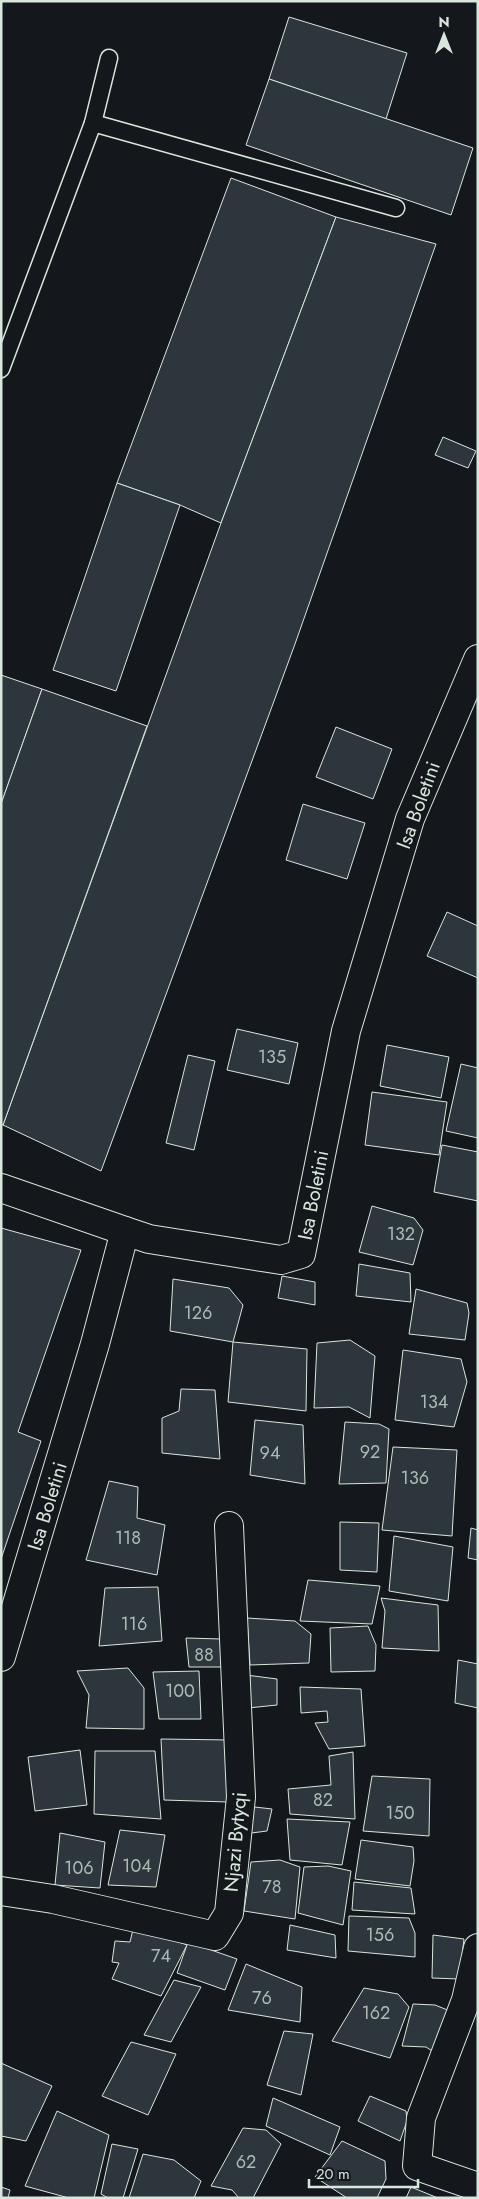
<svg xmlns="http://www.w3.org/2000/svg" width="479" height="2199" font-family="Jost,sans-serif">
	<rect width="100%" height="100%" fill="#14181c"/>
	<g fill="#2c363c" stroke="#d8e6dc">
		<polygon points="289,17 407,53 386,119 269,79"/>
		<polygon points="269,79 473,148 451,215 246,145"/>
		<polygon points="231,178 336,217 221,523 180,505 117,483"/>
		<polygon points="336,217 436,244 295,644 101,1171 3,1125 221,523"/>
		<polygon points="443,437 476,451 468,468 435,455"/>
		<polygon points="117,483 180,505 116,691 53,670"/>
		<polygon points="1,675 42,689 1,804"/>
		<polygon points="42,689 147,726 3,1125 1,1124 1,804"/>
		<polygon points="336,727 392,749 373,799 316,777"/>
		<polygon points="303,804 365,823 347,879 286,860"/>
		<polygon points="447,912 478,926 478,978 427,956"/>
		<polygon points="237,1029 298,1043 289,1084 227,1070"/>
		<polygon points="387,1045 449,1057 441,1098 380,1086"/>
		<polygon points="188,1055 215,1061 194,1150 166,1143"/>
		<polygon points="461,1064 478,1068 478,1138 446,1131"/>
		<polygon points="372,1092 447,1102 439,1155 365,1145"/>
		<polygon points="442,1145 478,1152 478,1201 434,1192"/>
		<polygon points="372,1206 414,1218 423,1230 413,1265 359,1252"/>
		<polygon points="1,1228 81,1250 18,1432 41,1441 1,1559"/>
		<polygon points="359,1264 410,1273 411,1302 356,1296"/>
		<polygon points="282,1276 315,1282 315,1305 278,1298"/>
		<polygon points="173,1279 229,1288 243,1305 233,1342 170,1331"/>
		<polygon points="416,1289 467,1303 469,1313 465,1340 409,1334"/>
		<polygon points="350,1340 375,1356 370,1418 349,1407 314,1408 317,1343"/>
		<polygon points="233,1342 307,1349 306,1411 228,1402"/>
		<polygon points="403,1350 461,1359 467,1382 454,1427 395,1420"/>
		<polygon points="181,1389 215,1390 220,1459 162,1453 162,1418 179,1411"/>
		<polygon points="255,1420 303,1425 305,1484 250,1475"/>
		<polygon points="345,1422 379,1424 389,1429 386,1483 339,1484"/>
		<polygon points="393,1447 457,1450 452,1536 382,1530"/>
		<polygon points="109,1481 138,1487 137,1518 165,1525 157,1575 86,1560"/>
		<polygon points="340,1522 379,1523 377,1572 340,1570"/>
		<polygon points="471,1528 478,1530 478,1560 468,1558"/>
		<polygon points="394,1536 453,1547 448,1601 389,1591"/>
		<polygon points="308,1580 380,1586 372,1624 300,1621"/>
		<polygon points="158,1587 162,1641 99,1646 105,1588"/>
		<polygon points="381,1598 438,1605 439,1651 382,1648 385,1611"/>
		<polygon points="247,1618 295,1621 311,1634 309,1663 250,1665"/>
		<polygon points="368,1626 376,1645 375,1671 331,1672 330,1628"/>
		<polygon points="186,1638 222,1639 225,1667 189,1667"/>
		<polygon points="458,1660 478,1664 478,1708 455,1703"/>
		<polygon points="128,1668 144,1688 144,1729 86,1728 89,1695 77,1671"/>
		<polygon points="199,1671 201,1719 159,1719 153,1672"/>
		<polygon points="246,1675 277,1679 277,1705 248,1708"/>
		<polygon points="300,1687 361,1689 365,1746 329,1749 315,1723 328,1722 327,1711 301,1713"/>
		<polygon points="161,1739 230,1740 228,1802 164,1800"/>
		<polygon points="80,1750 87,1805 35,1811 28,1757"/>
		<polygon points="95,1751 155,1751 161,1819 94,1814"/>
		<polygon points="353,1752 355,1819 290,1814 288,1789 331,1785 329,1756"/>
		<polygon points="372,1776 430,1779 429,1836 363,1831"/>
		<polygon points="246,1806 272,1809 267,1831 244,1834"/>
		<polygon points="287,1819 350,1822 342,1865 290,1860"/>
		<polygon points="120,1830 165,1835 156,1887 108,1885"/>
		<polygon points="60,1833 105,1842 100,1888 55,1885"/>
		<polygon points="361,1840 413,1847 414,1861 410,1886 355,1879"/>
		<polygon points="280,1860 300,1867 295,1919 244,1911 251,1862"/>
		<polygon points="328,1866 351,1871 343,1925 298,1913 304,1867"/>
		<polygon points="354,1882 411,1888 415,1914 352,1910"/>
		<polygon points="349,1916 409,1918 415,1933 415,1957 348,1951"/>
		<polygon points="134,1925 187,1945 161,1996 112,1979 119,1963 112,1962 115,1941 130,1942"/>
		<polygon points="290,1925 335,1935 336,1958 287,1950"/>
		<polygon points="433,1935 464,1939 459,1979 432,1978"/>
		<polygon points="188,1942 237,1959 225,1990 177,1973"/>
		<polygon points="246,1964 302,1987 300,2022 228,2010"/>
		<polygon points="174,1980 201,1987 171,2042 144,2035"/>
		<polygon points="364,1988 398,1994 409,2007 390,2058 332,2041"/>
		<polygon points="413,2004 435,2005 455,2013 440,2056 426,2047 402,2046"/>
		<polygon points="284,2031 313,2034 301,2095 267,2085"/>
		<polygon points="131,2042 176,2054 148,2115 102,2096"/>
		<polygon points="1,2063 52,2086 26,2141 1,2136"/>
		<polygon points="370,2096 406,2111 407,2121 400,2141 358,2121"/>
		<polygon points="273,2098 340,2127 330,2155 266,2126"/>
		<polygon points="57,2111 109,2135 94,2198 69,2198 25,2186"/>
		<polygon points="243,2128 266,2130 281,2144 253,2198 239,2198 232,2190 211,2186"/>
		<polygon points="342,2141 385,2161 386,2179 377,2198 347,2198 315,2177"/>
		<polygon points="112,2144 138,2149 123,2198 108,2198 101,2194"/>
		<polygon points="143,2154 174,2160 201,2181 194,2198 129,2198"/>
		<polygon points="1,2187 10,2190 8,2198 1,2198"/>
		<polygon points="411,2187 438,2198 406,2198"/>
	</g>
	<g fill="none" stroke-linecap="round" stroke-linejoin="round">
		<defs>
			<g id="lane">
				<polyline points="93,123 396,208"/>
				<polyline points="1,369 93,123 109,58"/>
			</g>
			<g id="street">
				<polyline points="1,1188 125,1231"/>
				<polyline points="1,1657 95,1344 125,1231 149,1239 281,1260 301,1254 346,1031 410,819 478,659"/>
				<polyline points="1,1891 53,1899 215,1936 229,1913 241,1797 229,1526"/>
				<polyline points="478,1948 466,2000 421,2118 417,2166 478,2187"/>
			</g>
		</defs>
		<use href="#lane" stroke="#d8e6dc" stroke-width="19"/>
		<use href="#street" stroke="#d8e6dc" stroke-width="30"/>
		<use href="#lane" stroke="#14181c" stroke-width="16"/>
		<use href="#street" stroke="#14181c" stroke-width="28"/>
	</g>
	<g text-anchor="middle" stroke-width="4" stroke-linejoin="round" paint-order="stroke">
		<g font-size="18" fill="#adbab4">
			<text x="272" y="1063">135</text>
			<text x="401" y="1240">132</text>
			<text x="198" y="1319">126</text>
			<text x="434" y="1408">134</text>
			<text x="370" y="1458">92</text>
			<text x="270" y="1459">94</text>
			<text x="415" y="1484">136</text>
			<text x="128" y="1544">118</text>
			<text x="134" y="1630">116</text>
			<text x="204" y="1661">88</text>
			<text x="180" y="1697">100</text>
			<text x="323" y="1806">82</text>
			<text x="400" y="1819">150</text>
			<text x="137" y="1872">104</text>
			<text x="79" y="1874">106</text>
			<text x="272" y="1893">78</text>
			<text x="380" y="1941">156</text>
			<text x="161" y="1962">74</text>
			<text x="262" y="2004">76</text>
			<text x="376" y="2019">162</text>
			<text x="246" y="2168">62</text>
		</g>
		<g font-size="20" fill="#d8e6dc" stroke="#14181c">
			<text transform="translate(418 805) rotate(-70)" y="7">Isa Boletini</text>
			<text transform="translate(313 1195) rotate(-79)" y="7">Isa Boletini</text>
			<text transform="translate(47 1506) rotate(-73)" y="7">Isa Boletini</text>
			<text transform="translate(235 1842) rotate(-85)" y="7">Njazi Bytyqi</text>
		</g>
	</g>
	<rect width="479" height="2199" fill="none" stroke="#d8e6dc" stroke-width="5"/>
	<g transform="translate(444 35)" stroke="#14181c" stroke-width="4" paint-order="stroke">
	<path d="M0-4L9 19L0 12L-9 19Z" fill="#d8e6dc"/>
	<text y="-8" font-size="14" font-weight="bold" text-anchor="middle" fill="#d8e6dc">N</text>
	</g>
	<path d="M309 2179v8h109v-8" fill="none" stroke="#d8e6dc" stroke-width="2.5"/>
	<text x="316" y="2179" font-size="15" fill="#d8e6dc" stroke="#14181c" stroke-width="4" paint-order="stroke">20 m</text>
</svg>
